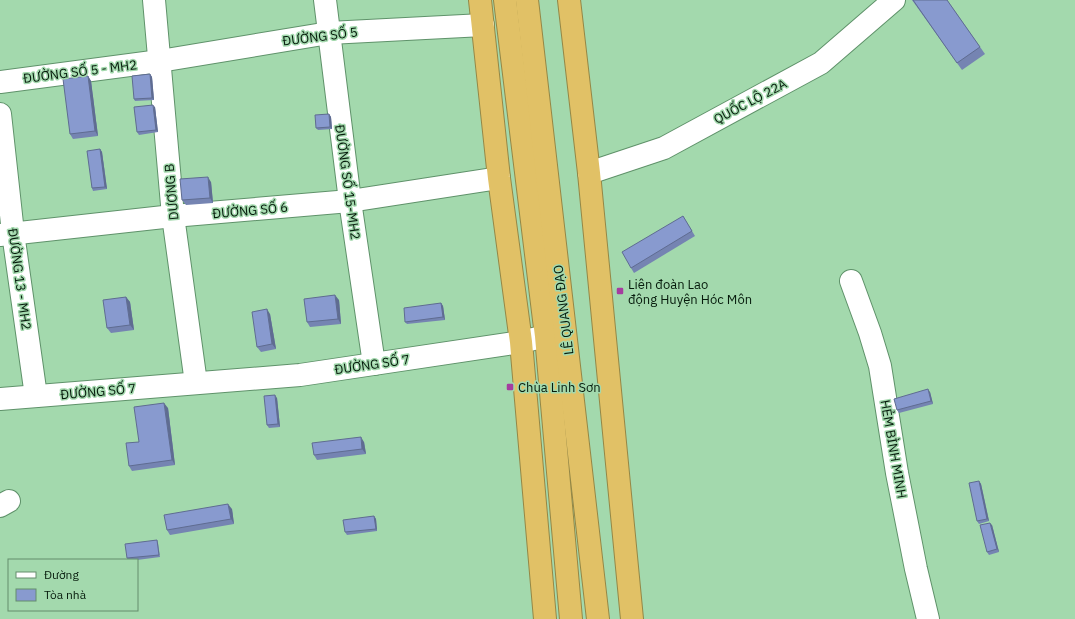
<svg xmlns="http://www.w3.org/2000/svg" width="1075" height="619" font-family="'IBM Plex Sans',sans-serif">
	<rect width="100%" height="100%" fill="#a3d9ad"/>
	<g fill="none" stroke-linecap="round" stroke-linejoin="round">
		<defs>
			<g id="minor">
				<polyline points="154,0 173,216 196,383"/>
				<polyline points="325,0 350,201 374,364"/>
				<polyline points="0,82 160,61 329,33 483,25"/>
				<polyline points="0,114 13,233 36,396"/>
				<polyline points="589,173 664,148 821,63 894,0"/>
				<polyline points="0,235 173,216 350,201 499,178"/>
				<polyline points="851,281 870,333 880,366 897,473 916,569 928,619"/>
				<polyline points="0,399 300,375 521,342 546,336"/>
				<polyline points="0,506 9,501"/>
			</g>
			<g id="highway">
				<polyline points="480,0 499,178 521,342 545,619"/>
				<polyline points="505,0 546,336 571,619"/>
				<polyline points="527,0 598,619"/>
				<polyline points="569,0 589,173 632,619"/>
			</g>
		</defs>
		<use href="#minor" stroke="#5f926a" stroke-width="24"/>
		<use href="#highway" stroke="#948746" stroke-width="24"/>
		<use href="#minor" stroke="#fff" stroke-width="22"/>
		<use href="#highway" stroke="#e1c166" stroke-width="22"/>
	</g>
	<g fill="#7584b2">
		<polygon points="912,0 947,0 985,54 962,70"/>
		<polygon points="150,74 152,77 154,100 135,101 134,99"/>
		<polygon points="88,76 91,81 98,136 73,139 70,134"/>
		<polygon points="155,107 158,132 139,135 137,132"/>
		<polygon points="329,114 331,117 332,129 318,130 316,128"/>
		<polygon points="100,149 102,152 107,189 93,191 92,188"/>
		<polygon points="211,182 213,203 186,205 182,200"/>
		<polygon points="683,216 695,236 634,273 631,268"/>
		<polygon points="126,297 130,302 134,330 111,333 107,328"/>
		<polygon points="339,300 341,324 310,327 307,322"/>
		<polygon points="441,303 443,306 445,320 407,324 405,322"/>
		<polygon points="270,314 276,349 261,352 257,347"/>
		<polygon points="930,392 933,404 899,413 897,410"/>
		<polygon points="277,398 280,427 269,428 267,425"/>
		<polygon points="168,408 175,465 132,471 129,466 139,442"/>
		<polygon points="364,442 366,454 317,460 314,455"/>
		<polygon points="979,481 981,484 989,521 979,524 977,521"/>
		<polygon points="232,509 234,524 170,535 167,530"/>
		<polygon points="374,516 376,519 377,531 347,535 345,532"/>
		<polygon points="992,525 999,552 989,555 987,552"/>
		<polygon points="157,540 158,543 160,557 137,560 128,560 127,558"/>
	</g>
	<g fill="#5f6c91">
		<polygon points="150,74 152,77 154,100 152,98"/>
		<polygon points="88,76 91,81 98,136 95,131"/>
		<polygon points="153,105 155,107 158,132 156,130"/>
		<polygon points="329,114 331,117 332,129 330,127"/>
		<polygon points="100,149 102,152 107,189 105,187"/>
		<polygon points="208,177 211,182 213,203 210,198"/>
		<polygon points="335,295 339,300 341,324 338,319"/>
		<polygon points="126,297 130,302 134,330 130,325"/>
		<polygon points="441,303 443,306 445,320 443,317"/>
		<polygon points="267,309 270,314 276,349 272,344"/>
		<polygon points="928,389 930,392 933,404 931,401"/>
		<polygon points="275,395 277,398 280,427 278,424"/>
		<polygon points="164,403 168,408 175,465 172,460"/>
		<polygon points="361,437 364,442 366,454 362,449"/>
		<polygon points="979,481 981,484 989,521 987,519"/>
		<polygon points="228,504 232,509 234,524 231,519"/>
		<polygon points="374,516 376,519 377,531 376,529"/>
		<polygon points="990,523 992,525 999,552 997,549"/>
	</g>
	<g fill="#889acf" stroke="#5f6c91">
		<polygon points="913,0 947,0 980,47 957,63"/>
		<polygon points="150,74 152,98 134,99 132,76"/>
		<polygon points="88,76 95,131 70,134 63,79"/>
		<polygon points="153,105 156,130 137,132 134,107"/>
		<polygon points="329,114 330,127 316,128 315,115"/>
		<polygon points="100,149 105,187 92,188 87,151"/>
		<polygon points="208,177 210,198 182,200 180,179"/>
		<polygon points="683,216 692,231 631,268 622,252"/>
		<polygon points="335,295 338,319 307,322 304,299"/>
		<polygon points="126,297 130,325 107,328 103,300"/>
		<polygon points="441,303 443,317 405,322 404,308"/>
		<polygon points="267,309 272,344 257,347 252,312"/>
		<polygon points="928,389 931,401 897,410 894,399"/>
		<polygon points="275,395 278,424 267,425 264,396"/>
		<polygon points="164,403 172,460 129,466 126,443 139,442 134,407"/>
		<polygon points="361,437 362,449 314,455 312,443"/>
		<polygon points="979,481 987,519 977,521 969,483"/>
		<polygon points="228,504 231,519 167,530 164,515"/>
		<polygon points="374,516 376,529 345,532 343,520"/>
		<polygon points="990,523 997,549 987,552 980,525"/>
		<polygon points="157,540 159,555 127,558 125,544"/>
	</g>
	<g fill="#a53d9f" stroke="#a3d9ad" stroke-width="1.5">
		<rect x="616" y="287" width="8" height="8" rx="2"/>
		<rect x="506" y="383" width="8" height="8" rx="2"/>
	</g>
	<g text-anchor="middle" stroke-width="3" stroke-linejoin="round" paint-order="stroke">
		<g font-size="13" fill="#061b0c" stroke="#a3d9ad">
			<text transform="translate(320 36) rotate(-7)" y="5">ĐƯỜNG SỐ 5</text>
			<text transform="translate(80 71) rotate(-7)" y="5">ĐƯỜNG SỐ 5 - MH2</text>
			<text transform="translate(750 101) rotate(-28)" y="5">QUỐC LỘ 22A</text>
			<text transform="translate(348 182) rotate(82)" y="5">ĐƯỜNG SỐ 15-MH2</text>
			<text transform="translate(171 192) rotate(-95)" y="5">DƯƠNG B</text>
			<text transform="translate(250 210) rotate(-5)" y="5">ĐƯỜNG SỐ 6</text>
			<text transform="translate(20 279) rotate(82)" y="5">ĐƯỜNG 13 - MH2</text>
			<text transform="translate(563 310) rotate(-97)" y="5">LÊ QUANG ĐẠO</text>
			<text transform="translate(372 364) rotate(-8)" y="5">ĐƯỜNG SỐ 7</text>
			<text transform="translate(98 391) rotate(-5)" y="5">ĐƯỜNG SỐ 7</text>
			<text transform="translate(894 449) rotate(80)" y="5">HẺM BÌNH MINH</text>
		</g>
		<g font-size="13" fill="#061b0c" stroke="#a3d9ad" text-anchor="start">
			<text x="628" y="289">Liên đoàn Lao<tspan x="628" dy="15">động Huyện Hóc Môn</tspan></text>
			<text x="518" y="392">Chùa Linh Sơn</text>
		</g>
	</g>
	<rect x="8" y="559" width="130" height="52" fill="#a3d9ad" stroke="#648d6d"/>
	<rect x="16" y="572" width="20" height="6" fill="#ffffff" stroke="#648d6d"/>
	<text x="44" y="579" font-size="12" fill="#061b0c">Đường</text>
	<rect x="16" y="589" width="20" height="12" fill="#889acf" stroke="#648d6d"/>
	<text x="44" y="599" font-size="12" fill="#061b0c">Tòa nhà</text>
</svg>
